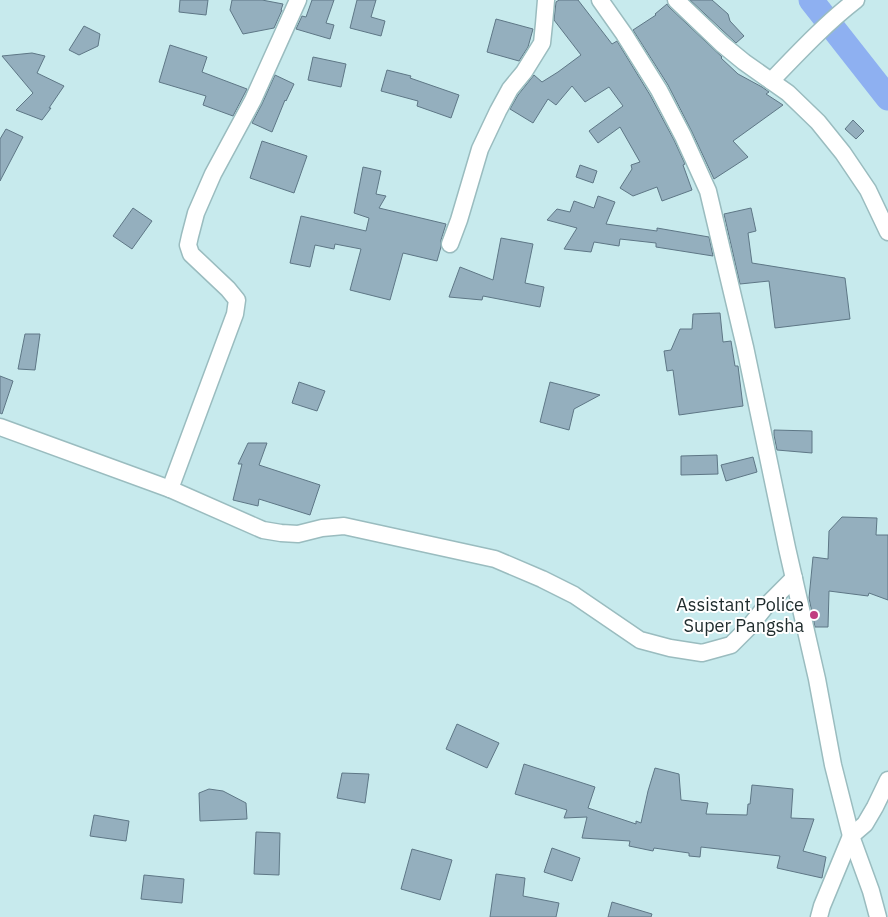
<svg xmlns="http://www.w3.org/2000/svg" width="888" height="917" font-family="'IBM Plex Sans',sans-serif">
	<rect width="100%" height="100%" fill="#c7eaed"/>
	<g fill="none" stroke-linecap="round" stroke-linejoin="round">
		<polyline stroke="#8eb0f1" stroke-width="25" points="811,0 888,98"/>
	</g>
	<g fill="#94afbe" stroke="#5e7786">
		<polygon points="180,0 208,0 206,15 179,12"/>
		<polygon points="232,0 262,0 283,4 281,10 282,10 274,28 243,34 230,10"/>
		<polygon points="312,0 334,0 326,23 334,25 330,39 296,29 302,16 306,17"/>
		<polygon points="357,0 376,0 371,17 385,21 381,36 350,28"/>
		<polygon points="559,0 578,0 612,44 617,41 650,95 674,140 685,164 683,165 692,190 662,201 657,187 633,196 620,188 632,169 631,165 640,162 620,127 598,143 589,131 623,106 609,87 585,102 572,86 556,105 548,99 533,123 510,109 518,95 534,75 542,82 558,72 581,55 554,20 556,2"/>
		<polygon points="690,0 712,0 728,14 730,21 744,36 736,43"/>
		<polygon points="667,4 669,7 722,57 721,58 738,74 762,87 769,92 766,94 783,105 733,141 748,157 714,179 692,132 668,85 633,30 656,15 655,14"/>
		<polygon points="496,19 533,29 528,47 519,61 487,52"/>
		<polygon points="84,26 100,34 98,46 79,55 69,50"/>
		<polygon points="170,45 207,57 202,72 247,89 233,116 203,105 206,96 159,82"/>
		<polygon points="32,53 45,56 37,73 64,86 49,108 51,108 42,120 16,110 33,93 2,56"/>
		<polygon points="313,57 346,64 341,87 308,80"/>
		<polygon points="387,70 411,76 410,78 459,95 451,118 417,106 418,101 381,91"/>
		<polygon points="275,75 294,84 286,101 285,100 272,132 252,123 262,104"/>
		<polygon points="853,120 864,131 856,139 845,129"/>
		<polygon points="6,129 23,137 0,181 0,139"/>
		<polygon points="262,141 307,156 294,193 250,178"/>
		<polygon points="580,165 597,171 593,183 576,177"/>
		<polygon points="363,167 381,171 376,194 386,196 379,208 446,224 441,240 441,247 437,261 403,253 390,300 350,290 361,249 335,244 334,249 315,245 310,267 290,263 301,216 366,231 369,218 354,213"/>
		<polygon points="598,196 615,202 606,224 657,231 657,228 709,237 713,256 656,247 656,243 620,239 619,246 594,242 591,252 564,249 577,228 547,220 557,209 570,212 574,201 594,208"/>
		<polygon points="133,208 152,221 132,249 113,236"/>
		<polygon points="751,208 756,231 748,233 752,263 845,278 850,319 775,328 769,281 740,284 724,214"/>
		<polygon points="501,238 533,244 525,283 544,287 540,307 483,296 482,300 449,297 460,267 493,280"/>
		<polygon points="720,313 723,342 731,341 735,366 738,366 743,406 679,415 673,370 667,371 664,351 671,350 680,329 692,329 693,314"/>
		<polygon points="25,334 40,334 35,370 18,369"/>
		<polygon points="0,376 13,381 2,414 0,413"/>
		<polygon points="299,382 325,391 317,411 292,403"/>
		<polygon points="550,382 600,395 574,409 569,430 540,422"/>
		<polygon points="774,430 812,431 812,453 777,450 774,435"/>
		<polygon points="248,443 267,443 259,465 320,485 310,515 259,499 258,506 233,500 242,464 238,464"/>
		<polygon points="717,455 718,474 681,475 681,456"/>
		<polygon points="753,457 757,472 726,481 721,465"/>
		<polygon points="842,517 877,518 876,535 888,535 888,600 869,593 868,596 829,591 828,627 815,627 809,598 813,557 828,559 829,531"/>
		<polygon points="457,724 499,743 487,768 446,749"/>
		<polygon points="524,764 595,787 588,808 636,824 636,821 641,823 648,791 655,768 679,774 681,800 708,803 706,814 747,815 748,804 750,804 752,785 793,789 791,818 814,819 803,851 826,857 822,878 777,868 780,856 701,847 700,857 689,856 689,853 654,848 653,851 629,846 630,841 582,838 587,817 564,818 567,810 515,794"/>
		<polygon points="342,773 369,774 365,803 337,798"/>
		<polygon points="209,789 223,791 246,803 247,819 200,821 199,793"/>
		<polygon points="94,815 129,821 126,841 90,836"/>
		<polygon points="256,832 280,833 279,875 254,874"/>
		<polygon points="552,848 580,858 572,881 544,872"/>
		<polygon points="412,849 452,860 440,900 401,889"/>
		<polygon points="496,874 525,878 523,896 559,903 556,917 490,917"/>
		<polygon points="144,875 184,879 182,903 141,899"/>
		<polygon points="612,902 652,914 651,917 608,917"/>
	</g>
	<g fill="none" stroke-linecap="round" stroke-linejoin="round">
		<defs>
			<g id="street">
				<polyline points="600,0 624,34 659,90 683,136 708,191 745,347 787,548 817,679 833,765 851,836 871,891 878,917"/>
				<polyline points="676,0 722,44 744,62 788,93 818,122 843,153 868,190 888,232"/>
				<path d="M 771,81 C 798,53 825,24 856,0"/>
				<polyline points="450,244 459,220 480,149 498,111 510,89 524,72 542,43 544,24 546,0"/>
				<polyline points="0,427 170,489 263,530 281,533 298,534 322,528 344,526 495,559 542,579 574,595 640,640 670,648 702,653 731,645 749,627 766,606 794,578"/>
				<polyline points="170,489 235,314 237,300 228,289 191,254 188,245 190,236 196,213 213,174 253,100 298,0"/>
				<polyline points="819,917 822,906 851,836 865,824 875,807 888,780"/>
			</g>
		</defs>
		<use href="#street" stroke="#9abcbf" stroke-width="19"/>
		<use href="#street" stroke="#fff" stroke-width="16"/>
	</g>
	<circle fill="#c13d80" stroke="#fff" stroke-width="2" cx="814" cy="615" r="5"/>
	<g text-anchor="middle" stroke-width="4" stroke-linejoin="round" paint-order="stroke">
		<g font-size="18" fill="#202d2e" stroke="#fff" text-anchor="end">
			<text x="804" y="611">Assistant Police<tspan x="804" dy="21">Super Pangsha</tspan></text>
		</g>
	</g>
</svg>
